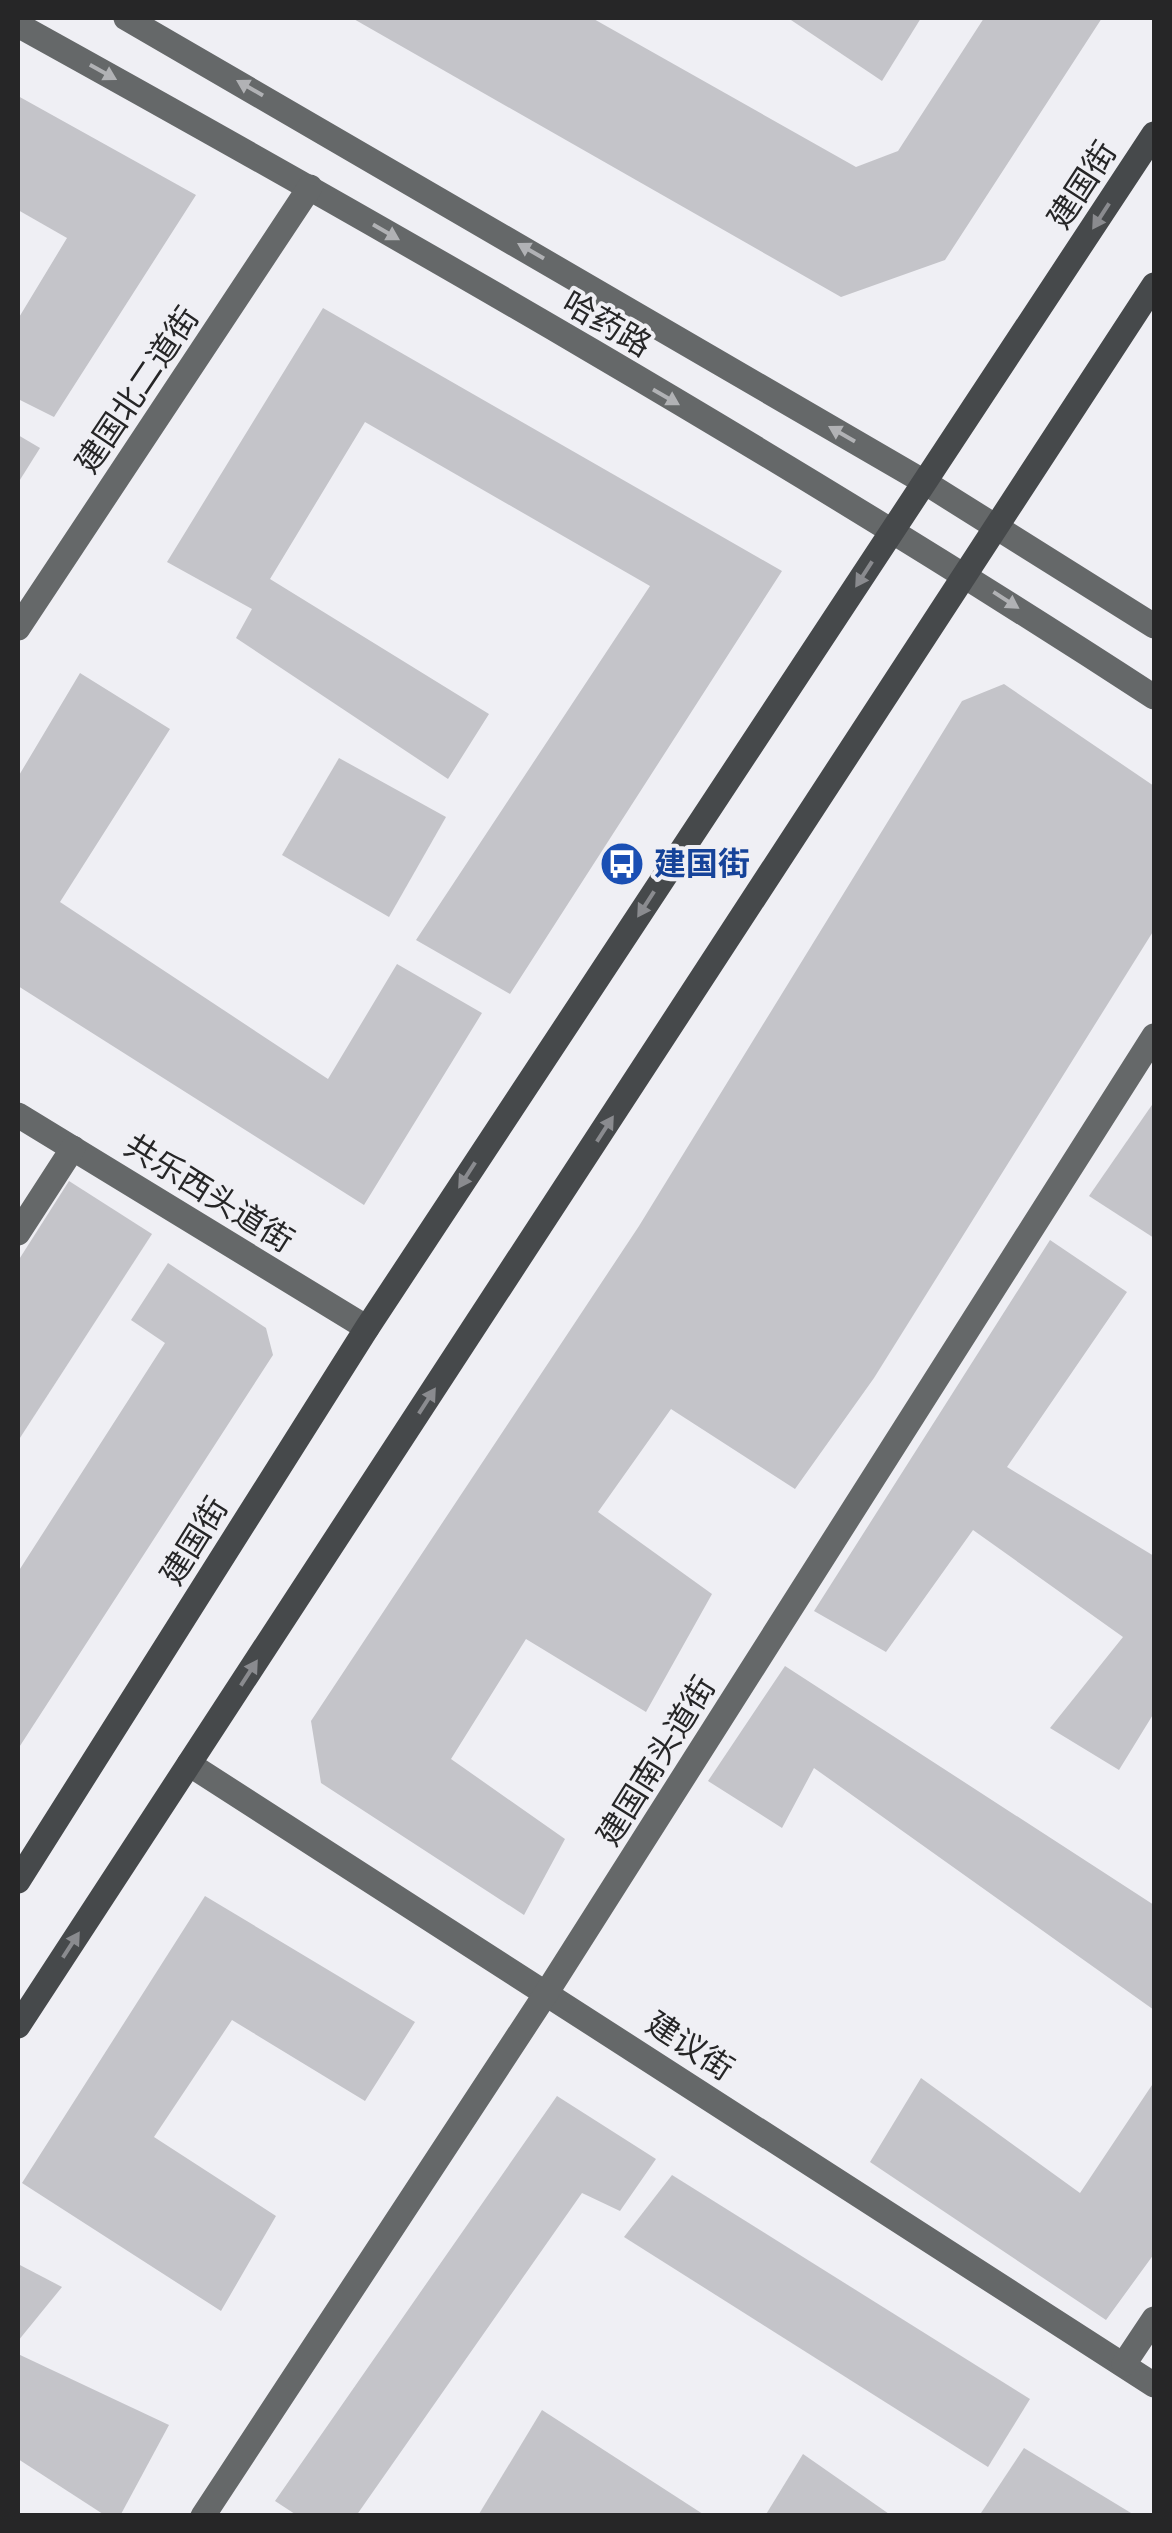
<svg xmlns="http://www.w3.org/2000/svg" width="1172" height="2533" font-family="'Sofia Sans Condensed','Noto Sans SC',sans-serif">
	<rect width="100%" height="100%" fill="#efeff4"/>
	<g fill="#c4c4c9">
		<polygon points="352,18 592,18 856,167 898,151 984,18 1102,18 945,260 841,297"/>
		<polygon points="788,18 921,18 882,81"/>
		<polygon points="18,96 196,195 54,417 18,399 18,319 67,238 18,210"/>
		<polygon points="323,308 782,571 510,994 416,940 650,586 365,422 270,579 489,714 448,779 236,638 252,609 167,562"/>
		<polygon points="18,435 40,448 18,483"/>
		<polygon points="80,673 170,729 60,902 328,1079 397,964 482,1013 364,1205 18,986 18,777"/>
		<polygon points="1004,684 1154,786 1154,930 874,1378 795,1489 671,1409 598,1512 712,1594 646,1712 526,1639 451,1759 565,1839 524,1915 321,1783 311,1721 639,1226 962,701"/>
		<polygon points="339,758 446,817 389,917 282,855"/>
		<polygon points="1154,1102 1154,1238 1089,1196"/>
		<polygon points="69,1181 152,1234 18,1441 18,1261"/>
		<polygon points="1050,1240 1127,1292 1007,1467 1154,1556 1154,1713 1119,1770 1050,1728 1123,1637 973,1530 886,1652 814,1611"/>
		<polygon points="168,1263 266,1328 273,1355 18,1749 18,1572 165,1343 131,1320"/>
		<polygon points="785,1666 1154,1905 1154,2010 814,1768 782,1828 708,1781"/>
		<polygon points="205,1896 415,2022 365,2101 232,2020 154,2137 276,2216 221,2311 22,2183"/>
		<polygon points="921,2078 1080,2193 1154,2082 1154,2254 1106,2320 870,2162"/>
		<polygon points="557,2096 656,2159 620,2211 582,2193 356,2516 298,2516 275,2501"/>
		<polygon points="672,2175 1030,2399 988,2467 624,2237"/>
		<polygon points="18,2264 62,2287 18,2341"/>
		<polygon points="18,2354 169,2425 120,2516 106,2516 18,2459"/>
		<polygon points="542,2410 706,2516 479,2514"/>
		<polygon points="1024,2448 1136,2516 979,2516"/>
		<polygon points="803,2454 892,2516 765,2516"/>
	</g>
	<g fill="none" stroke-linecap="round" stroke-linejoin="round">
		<g stroke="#656869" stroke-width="25">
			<polyline points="126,18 926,483 1154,626"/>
			<path d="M 18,25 C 403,238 785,457 1154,697"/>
			<polyline points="18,628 310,187"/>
			<polyline points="18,1115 367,1328"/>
			<polyline points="18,1233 73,1148"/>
			<polyline points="189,1764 1154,2385"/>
			<polyline points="1124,2364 1154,2319"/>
			<polyline points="203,2516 547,1992 1154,1036"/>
		</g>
		<g stroke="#46494b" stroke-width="25">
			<polyline points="18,1881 367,1328 1154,134"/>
			<polyline points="18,2026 1154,285"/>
		</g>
	</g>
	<defs><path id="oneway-solid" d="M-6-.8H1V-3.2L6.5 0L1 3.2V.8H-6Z" transform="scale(2.5)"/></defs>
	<g fill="#b1b2b5">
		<use href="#oneway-solid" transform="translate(103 72) rotate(29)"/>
		<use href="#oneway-solid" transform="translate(250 88) rotate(-150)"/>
		<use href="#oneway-solid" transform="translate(386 232) rotate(30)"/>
		<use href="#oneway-solid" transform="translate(531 251) rotate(-150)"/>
		<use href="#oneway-solid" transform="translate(666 397) rotate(30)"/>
		<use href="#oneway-solid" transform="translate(842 434) rotate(-150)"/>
		<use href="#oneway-solid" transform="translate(1006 600) rotate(33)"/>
	</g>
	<g fill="#8a8b8f">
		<use href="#oneway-solid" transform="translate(1101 216) rotate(123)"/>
		<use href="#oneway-solid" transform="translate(864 574) rotate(123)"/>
		<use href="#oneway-solid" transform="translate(646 904) rotate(123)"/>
		<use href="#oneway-solid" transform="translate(605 1129) rotate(-57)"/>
		<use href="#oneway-solid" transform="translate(467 1175) rotate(123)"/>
		<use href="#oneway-solid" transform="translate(427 1401) rotate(-57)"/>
		<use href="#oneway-solid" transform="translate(249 1673) rotate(-57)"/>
		<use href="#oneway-solid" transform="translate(71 1945) rotate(-57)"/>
	</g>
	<defs>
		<symbol id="bus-disc" viewBox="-11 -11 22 22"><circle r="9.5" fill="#1a4fb4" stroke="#efeff4"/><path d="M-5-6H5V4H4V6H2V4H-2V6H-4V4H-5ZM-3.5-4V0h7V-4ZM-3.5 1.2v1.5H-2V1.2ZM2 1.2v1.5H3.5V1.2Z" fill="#fff"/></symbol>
	</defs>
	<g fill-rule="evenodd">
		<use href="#bus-disc" x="597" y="839" width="50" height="50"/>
	</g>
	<g text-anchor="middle" stroke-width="8" stroke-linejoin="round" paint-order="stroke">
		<g font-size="32" fill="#262627" stroke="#efeff4">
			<text transform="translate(1082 185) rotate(-57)" y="11">建国街</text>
			<text transform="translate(607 324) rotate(30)" y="11">哈药路</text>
			<text transform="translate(137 390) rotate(-56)" y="11">建国北二道街</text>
			<text transform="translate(209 1193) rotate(32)" y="11">共乐西头道街</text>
			<text transform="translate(194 1541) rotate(-58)" y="11">建国街</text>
			<text transform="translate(656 1761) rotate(-58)" y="11">建国南头道街</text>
			<text transform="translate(690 2046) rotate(33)" y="11">建议街</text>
		</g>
		<g font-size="32" font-weight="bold" fill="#164399" stroke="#efeff4" text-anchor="start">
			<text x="654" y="875">建国街</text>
		</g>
	</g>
	<rect width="1172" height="2533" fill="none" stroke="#262627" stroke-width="40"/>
</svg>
